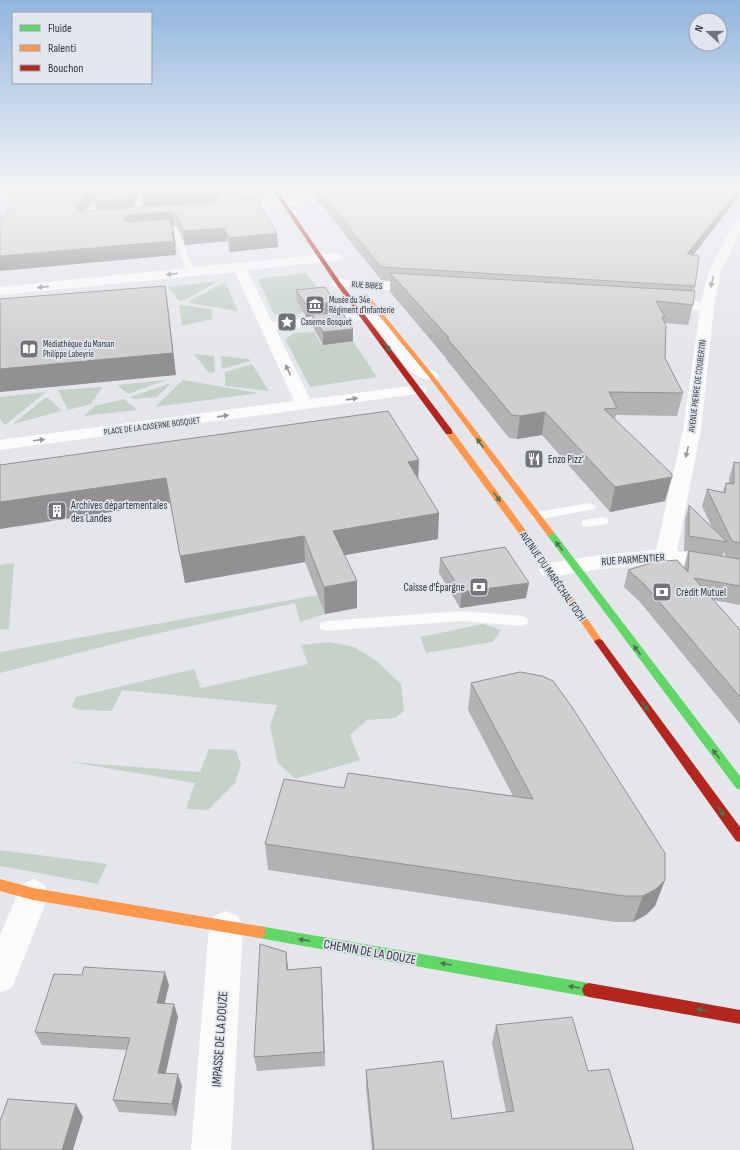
<svg xmlns="http://www.w3.org/2000/svg" width="740" height="1150" font-family="'Sofia Sans Condensed',sans-serif">
	<rect width="100%" height="100%" fill="#e4e6ec"/>
	<g fill="#c5d2ca">
		<path d="M 163,187 L 254,187 L 265,204 L 254,205 C 243,195 225,200 212,198 C 196,197 179,191 163,187 Z"/>
		<path d="M 306,273 L 325,298 C 305,312 300,318 274,314 L 258,279 Z"/>
		<polygon points="218,281 185,300 179,301 168,287"/>
		<polygon points="225,282 238,311 189,303 189,301"/>
		<polygon points="179,305 212,309 212,319 182,326"/>
		<polygon points="314,332 322,345 353,341 377,377 310,387 285,339 295,333"/>
		<polygon points="194,354 214,356 215,372 209,373"/>
		<polygon points="221,356 249,359 250,361 222,369"/>
		<polygon points="252,364 269,391 225,386 225,372"/>
		<polygon points="166,380 128,394 117,385"/>
		<polygon points="183,380 259,393 155,407"/>
		<polygon points="171,383 157,397 134,399 130,397"/>
		<polygon points="102,387 91,404 68,410 58,390"/>
		<polygon points="46,392 5,425 0,419 0,397"/>
		<polygon points="45,398 48,398 62,411 13,424"/>
		<polygon points="124,399 137,410 84,416 95,406"/>
		<polygon points="14,563 9,629 0,630 0,565"/>
		<polygon points="318,595 325,614 300,622 295,603 137,638 0,673 0,652"/>
		<polygon points="483,624 501,630 493,642 426,653 420,637"/>
		<polygon points="330,642 354,647 377,661 401,684 404,711 395,718 367,720 350,735 360,760 295,779 278,763 270,726 277,705 122,690 112,711 79,710 72,707 76,697 194,669 201,688 308,664 301,645"/>
		<polygon points="209,749 236,750 241,765 235,783 208,810 186,809 195,783 71,762 200,772"/>
		<polygon points="0,850 107,864 98,884 0,866"/>
	</g>
	<g fill="none" stroke-linecap="round" stroke-linejoin="round">
		<g fill="#fbfbfc" fill-rule="evenodd">
			<polygon points="174,227 177,229 195,272 194,274 188,274 187,272 172,231 155,232 152,230 155,228"/>
			<polygon points="590,503 594,505 596,507 594,509 537,520 533,519 531,516 533,513 537,512"/>
			<polygon points="603,517 607,518 609,521 607,524 587,527 583,526 581,523 583,520"/>
			<polygon points="462,611 522,616 527,618 529,621 527,624 522,626 462,621 326,631 321,629 319,626 321,623 326,621"/>
		</g>
		<g fill="#fbfbfc" fill-rule="evenodd">
			<polygon points="106,187 117,187 94,216 106,216 107,218 106,220 85,223 81,222 80,220 81,218"/>
			<polygon points="144,187 154,187 139,218 131,218 130,216"/>
			<polygon points="297,200 302,203 301,205 230,212 225,209 230,206"/>
			<polygon points="740,218 740,232 721,271 714,306 701,430 677,551 740,562 740,576 665,563 600,569 550,577 542,575 539,570 542,565 550,563 600,555 656,550 683,430 700,310 663,307 658,306 656,303 658,300 663,299 701,302 709,271 735,221"/>
			<path d="M 336,253 L 340,254 L 342,257 L 340,260 L 247,270 L 272,322 L 363,312 L 383,318 L 421,366 L 437,373 L 439,376 L 437,379 C 407,387 392,340 374,325 C 371,322 366,321 362,320 L 276,330 L 310,399 L 419,385 L 425,387 L 427,390 L 425,393 L 0,450 L 0,440 L 294,401 L 235,272 L 0,295 L 0,287 Z"/>
			<polygon points="338,279 421,284 426,285 427,288 426,291 421,292 333,286 332,283 333,280"/>
			<polygon points="33,879 44,884 49,894 12,988 0,993 0,935 22,884"/>
			<polygon points="226,911 238,916 243,927 231,1150 191,1150 209,927 214,916"/>
		</g>
		<g fill="#63d668" fill-rule="evenodd">
			<polygon points="550,530 553,531 740,776 740,790 736,788 547,535 546,533"/>
			<polygon points="259,926 589,983 594,985 596,990 594,995 589,997 259,938 254,937 252,932 254,927"/>
		</g>
		<g fill="#ff974d" fill-rule="evenodd">
			<polygon points="363,294 367,294 433,375 553,531 554,533 553,535 547,535 429,377 363,296"/>
			<polygon points="446,430 452,430 535,543 602,640 604,642 602,644 596,644 529,547 446,434"/>
			<polygon points="0,879 33,888 259,926 264,927 266,932 264,937 259,938 33,900 0,891"/>
		</g>
		<g fill="#b3261e" fill-rule="evenodd">
			<polygon points="271,187 275,187 340,282 452,430 452,434 446,434 336,284"/>
			<polygon points="599,639 602,640 740,827 740,842 736,841 596,644 594,642 596,640"/>
			<polygon points="589,983 740,1010 740,1024 589,997 584,995 582,990 584,985"/>
		</g>
	</g>
	<g fill="#b3b1b4" fill-rule="evenodd">
		<polygon points="106,187 143,187 132,208 144,207 142,198 147,187 222,187 216,202 277,233 278,247 230,252 227,241 185,245 178,228 174,226 172,226 176,246 175,246 176,255 4,218 97,210"/>
		<polygon points="305,187 740,187 693,255 695,286 694,291 693,305 688,325 665,323 665,358 683,393 677,416 616,415 615,419 665,501 610,512 542,435 517,439 509,438 446,359 446,358 390,292 390,281 381,280 320,203 318,203"/>
		<polygon points="296,290 335,302 335,313 353,329 353,341 323,345 313,327 312,316 306,317 297,301"/>
		<path d="M 734,462 L 740,463 L 740,605 L 713,600 L 740,630 L 740,724 L 640,602 L 624,587 L 628,570 L 684,567 L 688,551 L 684,551 L 685,519 L 689,505 L 712,527 L 702,506 L 707,489 L 723,492 L 726,483 L 729,483 L 729,478 ZM 724,552 L 724,553 L 726,557 L 722,556 Z"/>
		<polygon points="0,465 418,479 438,539 344,555 357,581 357,608 325,614 305,562 185,583 170,503"/>
		<polygon points="440,558 526,598 460,608 439,573"/>
		<polygon points="471,683 665,880 655,906 646,915 633,922 615,922 268,870 265,844 344,788 513,796 468,710"/>
		<polygon points="286,952 288,970 321,967 322,982 325,1066 257,1071 254,1057"/>
		<polygon points="169,985 165,1003 178,1017 166,1073 182,1086 176,1116 119,1112 113,1100 127,1050 42,1045 35,1032"/>
		<polygon points="496,1025 588,1071 634,1150 372,1150 366,1087 366,1070 452,1119 506,1112 492,1043"/>
	</g>
	<g fill="#929092">
		<polygon points="92,187 104,187 80,217 76,208 77,204"/>
		<polygon points="134,187 143,187 130,212 97,214 95,201"/>
		<polygon points="215,187 222,187 215,205 144,210 142,198"/>
		<polygon points="740,188 740,195 684,267 687,254"/>
		<rect x="318" y="192" width="2" height="11"/>
		<polygon points="172,212 174,226 130,228 123,219 128,215"/>
		<polygon points="225,228 227,241 185,245 183,231"/>
		<polygon points="171,232 174,232 176,246 175,246 176,255 0,271 0,256"/>
		<polygon points="277,233 278,247 230,252 229,238"/>
		<polygon points="165,286 168,306 176,375 0,392 0,369"/>
		<polygon points="335,302 335,314 306,317 306,305"/>
		<polygon points="353,329 353,341 323,345 323,332"/>
		<polygon points="545,412 542,435 517,439 520,416"/>
		<polygon points="419,460 418,485 408,462"/>
		<polygon points="672,477 665,501 610,512 615,487"/>
		<polygon points="166,478 170,503 0,529 0,502"/>
		<polygon points="439,513 438,539 334,557 333,531"/>
		<polygon points="304,536 305,562 185,583 180,556"/>
		<polygon points="357,581 357,608 325,614 324,587"/>
		<polygon points="529,583 526,598 460,608 462,592"/>
		<polygon points="665,880 655,906 646,915 633,922 643,896"/>
		<polygon points="286,952 288,967 289,985 287,970"/>
		<polygon points="321,967 322,982 325,1066 324,1052"/>
		<polygon points="165,972 169,985 161,1016 157,1003"/>
		<polygon points="174,1004 178,1017 163,1085 158,1073"/>
		<polygon points="178,1074 182,1086 176,1116 172,1104"/>
		<polygon points="76,1104 83,1117 73,1150 62,1150"/>
	</g>
	<g fill="#d0ced1" stroke="#929092">
		<polygon points="19,187 92,187 77,204 76,208 78,210 82,211 256,199 277,233 229,238 225,228 183,231 177,215 172,212 128,215 123,219 128,222 169,219 174,232 171,232 174,241 0,256 0,218 4,218"/>
		<polygon points="106,187 134,187 128,199 95,201"/>
		<polygon points="147,187 215,187 213,192 142,198"/>
		<polygon points="314,187 740,187 740,188 687,254 699,256 695,286 381,267 320,192 318,192"/>
		<polygon points="390,273 695,291 693,305 656,301 665,317 662,317 666,326 665,358 683,393 609,392 617,408 604,409 672,474 672,477 615,487 545,412 520,416 512,415 447,338 449,338"/>
		<polygon points="165,286 173,353 0,369 0,299"/>
		<polygon points="325,287 335,302 306,305 296,290"/>
		<polygon points="342,312 353,329 323,332 312,315"/>
		<polygon points="388,411 419,460 408,462 439,513 333,531 357,581 324,587 304,536 180,556 166,478 0,502 0,465"/>
		<polygon points="734,462 740,463 740,543 732,541 707,489 725,493 726,483 734,484"/>
		<polygon points="689,505 727,542 689,536"/>
		<polygon points="505,547 529,583 462,592 440,558"/>
		<polygon points="689,551 740,559 740,586 694,578 740,630 740,697 645,585 628,570 654,562 677,560 688,572"/>
		<polygon points="520,672 542,676 553,681 572,707 665,853 665,880 656,889 643,896 624,896 265,844 284,779 344,788 348,773 533,799 471,683"/>
		<polygon points="260,944 286,952 287,970 321,967 324,1052 254,1057"/>
		<polygon points="84,967 165,972 157,1003 174,1004 158,1073 178,1074 172,1104 113,1100 130,1038 35,1032 54,974 82,975"/>
		<polygon points="572,1017 588,1071 609,1069 634,1150 374,1150 366,1070 443,1061 452,1119 514,1111 496,1025"/>
		<polygon points="8,1099 76,1104 62,1150 0,1150 0,1121"/>
	</g>
	<defs><path id="oneway-solid" d="M-6-.8H1V-3.2L6.5 0L1 3.2V.8H-6Z"/></defs>
	<g fill="#98999c">
		<use href="#oneway-solid" transform="translate(172 274) rotate(174)"/>
		<use href="#oneway-solid" transform="translate(712 282) rotate(103)"/>
		<use href="#oneway-solid" transform="translate(43 287) rotate(174)"/>
		<use href="#oneway-solid" transform="translate(288 370) rotate(-115)"/>
		<use href="#oneway-solid" transform="translate(352 399) rotate(-8)"/>
		<use href="#oneway-solid" transform="translate(223 416) rotate(-8)"/>
		<use href="#oneway-solid" transform="translate(39 440) rotate(-7)"/>
		<use href="#oneway-solid" transform="translate(687 452) rotate(103)"/>
	</g>
	<g fill="#47774d">
		<use href="#oneway-solid" transform="translate(387 347) rotate(53)"/>
		<use href="#oneway-solid" transform="translate(480 443) rotate(-127)"/>
		<use href="#oneway-solid" transform="translate(497 497) rotate(54)"/>
		<use href="#oneway-solid" transform="translate(559 546) rotate(-127)"/>
		<use href="#oneway-solid" transform="translate(637 650) rotate(-127)"/>
		<use href="#oneway-solid" transform="translate(645 706) rotate(54)"/>
		<use href="#oneway-solid" transform="translate(716 754) rotate(-127)"/>
		<use href="#oneway-solid" transform="translate(721 811) rotate(54)"/>
		<use href="#oneway-solid" transform="translate(304 940) rotate(-171)"/>
		<use href="#oneway-solid" transform="translate(446 964) rotate(-170)"/>
		<use href="#oneway-solid" transform="translate(574 987) rotate(-170)"/>
		<use href="#oneway-solid" transform="translate(702 1010) rotate(-170)"/>
	</g>
	<linearGradient id="sky" x2="0" y2="1"><stop stop-color="#91b6de"/><stop offset="0.54" stop-color="#f3f4f6"/><stop offset="1" stop-color="#f3f4f6" stop-opacity="0"/></linearGradient>
	<rect width="740" height="348" fill="url(#sky)"/>
	<defs>
		<symbol id="museum-square" viewBox="-11 -11 22 22"><rect x="-9" y="-9" width="18" height="18" rx="4" fill="#727479" stroke="#e0e5f0"/><path d="M0-6L6-3V-2H-6V-3ZM-5-1h2V3h-2ZM-1-1h2V3h-2ZM3-1h2V3H3ZM-6 4H6V6H-6Z" fill="#fff"/></symbol>
		<symbol id="sight-square" viewBox="-11 -11 22 22"><rect x="-9" y="-9" width="18" height="18" rx="4" fill="#727479" stroke="#e0e5f0"/><path d="M0-6L1.8-2.2L6-1.7L2.9 1.2L3.7 5.4L0 3.3L-3.7 5.4L-2.9 1.2L-6-1.7L-1.8-2.2Z" fill="#fff"/></symbol>
		<symbol id="library-square" viewBox="-11 -11 22 22"><rect x="-9" y="-9" width="18" height="18" rx="4" fill="#727479" stroke="#e0e5f0"/><path d="M-6-4Q-3-5.5-.7-3.5V5Q-3 3-6 4ZM6-4Q3-5.5 .7-3.5V5Q3 3 6 4Z" fill="#fff"/></symbol>
		<symbol id="restaurant-square" viewBox="-11 -11 22 22"><rect x="-9" y="-9" width="18" height="18" rx="4" fill="#727479" stroke="#e0e5f0"/><path d="M-5-6h1v4h1v-4h1v4h1v-4h1v5L-1.5 .5V6h-2V.5L-5-1ZM5-6V6H3V1.5H1.5Q1.5-4 5-6Z" fill="#fff"/></symbol>
		<symbol id="building-square" viewBox="-11 -11 22 22"><rect x="-9" y="-9" width="18" height="18" rx="4" fill="#727479" stroke="#e0e5f0"/><path d="M-4-6H4V6H1V3H-1V6H-4ZM-2.5-4.3h1.7v1.8h-1.7ZM.8-4.3h1.7v1.8H.8ZM-2.5-1h1.7V.8h-1.7ZM.8-1h1.7V.8H.8Z" fill="#fff"/></symbol>
		<symbol id="bank-square" viewBox="-11 -11 22 22"><rect x="-9" y="-9" width="18" height="18" rx="4" fill="#727479" stroke="#e0e5f0"/><path d="M-6-4H6V4H-6ZM0-2.3a2.3 2.3 0 1 0 0 4.6a2.3 2.3 0 1 0 0-4.6Z" fill="#fff"/></symbol>
	</defs>
	<g fill-rule="evenodd">
		<use href="#museum-square" x="304" y="294" width="22" height="22"/>
		<use href="#sight-square" x="276" y="311" width="22" height="22"/>
		<use href="#library-square" x="18" y="338" width="22" height="22"/>
		<use href="#restaurant-square" x="523" y="448" width="22" height="22"/>
		<use href="#building-square" x="46" y="500" width="22" height="22"/>
		<use href="#bank-square" x="468" y="576" width="22" height="22"/>
		<use href="#bank-square" x="651" y="581" width="22" height="22"/>
	</g>
	<g text-anchor="middle" stroke-width="3.5" stroke-linejoin="round" paint-order="stroke">
		<g font-size="9" fill="#34373b" stroke="#e0e5f0">
			<text transform="translate(367 285) rotate(4)" y="3">RUE BIBES</text>
			<text transform="translate(697 386) rotate(-83)" y="3">AVENUE PIERRE DE COUBERTIN</text>
			<text transform="translate(152 426) rotate(-7)" y="3">PLACE DE LA CASERNE BOSQUET</text>
		</g>
		<g font-size="9" fill="#34373b" stroke="#e0e5f0" text-anchor="start">
			<text x="329" y="303">Musée du 34e<tspan x="329" dy="10">Régiment d'Infanterie</tspan></text>
			<text x="301" y="325">Caserne Bosquet</text>
			<text x="43" y="347">Médiathèque du Marsan<tspan x="43" dy="10">Philippe Labeyrie</tspan></text>
		</g>
		<g font-size="11" fill="#34373b" stroke="#e0e5f0" text-anchor="start">
			<text x="548" y="463">Enzo Pizz'</text>
			<text x="71" y="509">Archives départementales<tspan x="71" dy="13">des Landes</tspan></text>
			<text x="465" y="591" text-anchor="end">Caisse d'Épargne</text>
			<text x="676" y="596">Crédit Mutuel</text>
		</g>
		<g font-size="11" fill="#34373b" stroke="#e0e5f0">
			<text transform="translate(633 559) rotate(-4)" y="4">RUE PARMENTIER</text>
			<text transform="translate(553 576) rotate(55)" y="4">AVENUE DU MARÉCHAL FOCH</text>
		</g>
		<g font-size="13" fill="#34373b" stroke="#e0e5f0">
			<text transform="translate(370 951) rotate(10)" y="5">CHEMIN DE LA DOUZE</text>
			<text transform="translate(219 1039) rotate(-86)" y="5">IMPASSE DE LA DOUZE</text>
		</g>
	</g>
	<rect x="12" y="12" width="140" height="72" fill="#e0e5f0" stroke="#9b9fa8"/>
	<rect x="20" y="25" width="20" height="6" fill="#63d668" stroke="#9b9fa8"/>
	<text x="48" y="32" font-size="12" fill="#34373b">Fluide</text>
	<rect x="20" y="45" width="20" height="6" fill="#ff974d" stroke="#9b9fa8"/>
	<text x="48" y="52" font-size="12" fill="#34373b">Ralenti</text>
	<rect x="20" y="65" width="20" height="6" fill="#b3261e" stroke="#9b9fa8"/>
	<text x="48" y="72" font-size="12" fill="#34373b">Bouchon</text>
	<g transform="translate(708 32) rotate(291)"><circle r="19" fill="#e0e5f0" stroke="#9b9fa8"/>
	<path d="M0-3L7 15L0 10L-7 15Z" fill="#727479"/>
	<text y="-6" font-size="11" font-weight="bold" text-anchor="middle" fill="#34373b">N</text>
	</g>
</svg>
